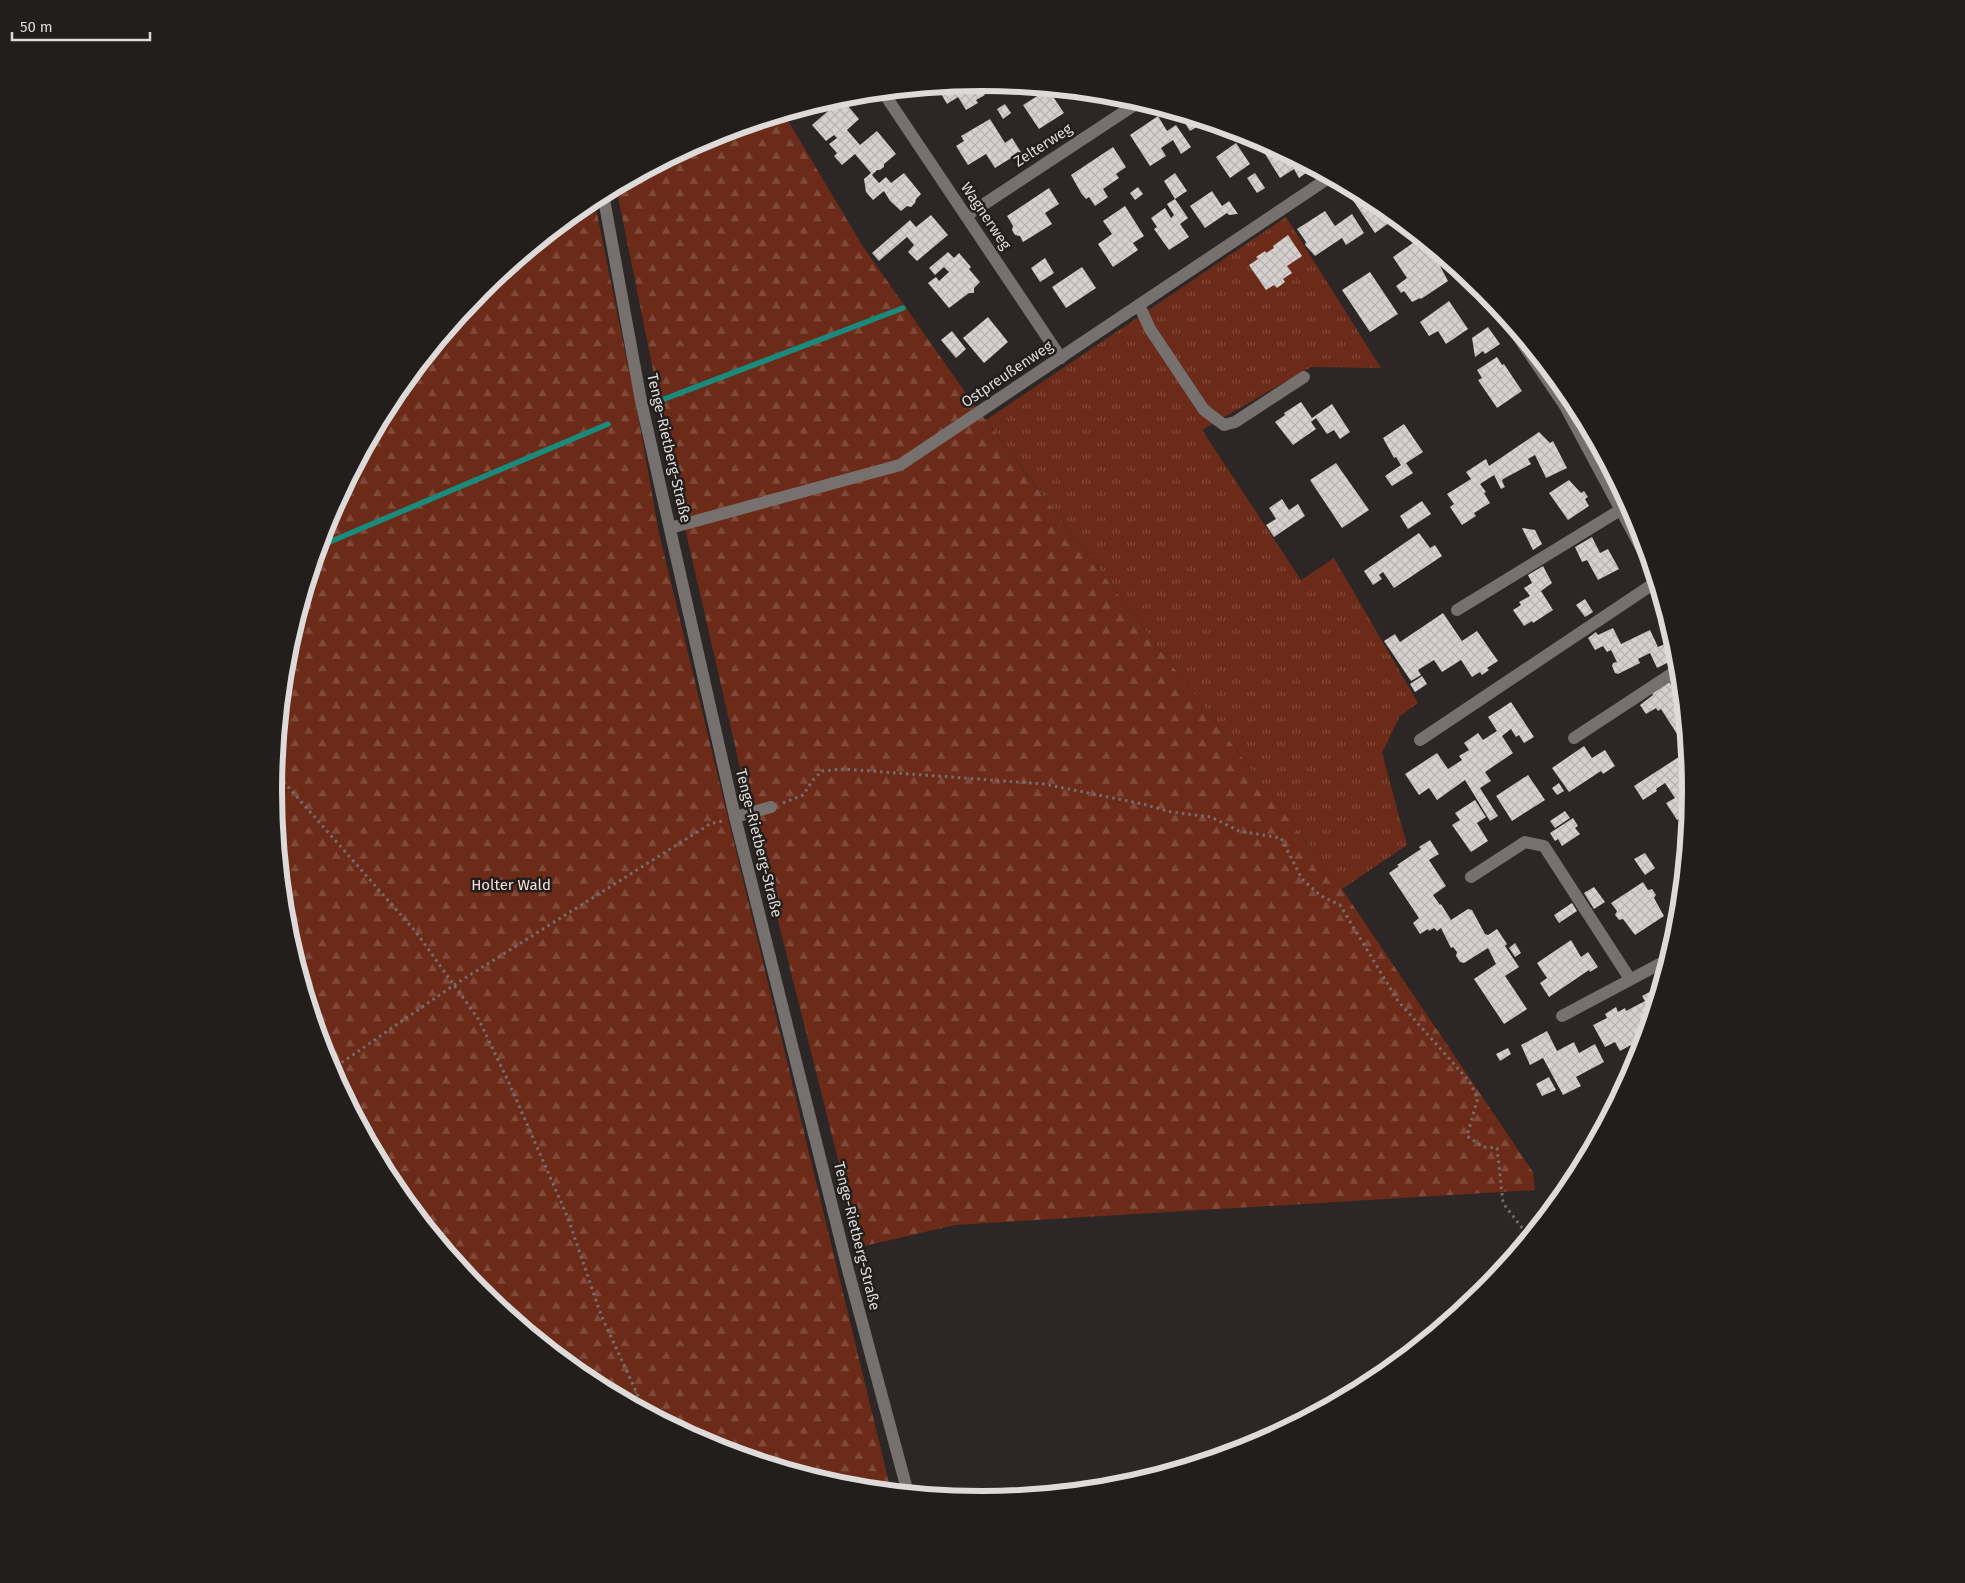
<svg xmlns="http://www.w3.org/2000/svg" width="1965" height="1583" font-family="'Fira Sans',sans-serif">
	<defs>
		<pattern id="grass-tufts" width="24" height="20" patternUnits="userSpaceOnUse" patternTransform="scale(1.25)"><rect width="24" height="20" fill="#6b2b18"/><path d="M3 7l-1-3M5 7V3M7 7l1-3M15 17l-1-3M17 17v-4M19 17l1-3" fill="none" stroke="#804939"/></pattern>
		<pattern id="forest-firs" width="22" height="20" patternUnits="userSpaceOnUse" patternTransform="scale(1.25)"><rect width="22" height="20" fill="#6b2b18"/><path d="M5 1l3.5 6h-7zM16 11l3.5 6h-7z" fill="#804939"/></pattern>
		<pattern id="building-cross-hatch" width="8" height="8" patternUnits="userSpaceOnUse" patternTransform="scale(1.25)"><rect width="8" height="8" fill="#d6d0ce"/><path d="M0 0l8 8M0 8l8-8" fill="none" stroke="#b8b3b2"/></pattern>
	</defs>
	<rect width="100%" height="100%" fill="#2c2726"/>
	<polygon fill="url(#grass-tufts)" points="1286,217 1381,368 1311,367 1202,430 1301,580 1334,558 1418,703 1400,716 1382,753 1407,845 1342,889 986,420"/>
	<g fill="url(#forest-firs)">
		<polygon points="784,114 862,245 972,402 1342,889 1533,1172 1535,1190 955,1225 860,1247 744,785 687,537 616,187 711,136"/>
		<polygon points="594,199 638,415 659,533 891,1491 844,1487 711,1446 588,1381 481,1293 393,1185 327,1063 287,930 274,791 279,737 287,653 328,520 393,397 481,290"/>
	</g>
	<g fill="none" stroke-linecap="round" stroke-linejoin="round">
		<g stroke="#198b7c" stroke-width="5.5">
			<polyline points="659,401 903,308"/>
			<polyline points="320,546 608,424"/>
		</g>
	</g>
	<g fill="url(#building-cross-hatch)">
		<polygon points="977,83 985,95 976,100 978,103 966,110 958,97 947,104 937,87"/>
		<polygon points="1034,88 1054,90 1050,92 1064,113 1039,129 1023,105 1039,95"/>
		<polygon points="848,96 843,100 859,119 847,130 860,145 877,131 896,154 884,164 884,167 880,170 877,170 872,175 879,183 886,177 891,183 904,173 921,194 916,199 915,203 911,207 907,206 901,211 890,201 884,191 873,200 866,192 864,179 871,173 855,154 842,165 834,156 837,153 829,144 837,138 834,135 826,141 812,125 828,111 822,103"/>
		<polygon points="1005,104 1011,113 1003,119 997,109"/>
		<polygon points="1179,114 1205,122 1190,131"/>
		<polygon points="1158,116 1167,131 1176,125 1191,147 1181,154 1173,140 1161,148 1166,156 1150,166 1130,135"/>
		<polygon points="990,119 1005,143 1012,138 1021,152 995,168 986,154 968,165 956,146 964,141 961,136"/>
		<polygon points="1236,143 1250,164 1230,178 1216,157"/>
		<polygon points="1113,147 1126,167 1116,174 1119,178 1103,189 1108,197 1095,206 1089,197 1086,199 1081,193 1071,175"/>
		<polygon points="1274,147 1303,163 1313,168 1299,178 1294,169 1280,178 1265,154"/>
		<polygon points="1175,173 1187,191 1175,199 1164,181"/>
		<polygon points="1255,173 1265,188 1257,193 1247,178"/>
		<polygon points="1138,187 1143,194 1135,200 1130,193"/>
		<polygon points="1049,188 1059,204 1045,213 1052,224 1023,242 1020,236 1015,235 1012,230 1013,226 1007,216"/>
		<polygon points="1212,191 1222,206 1229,201 1238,214 1229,215 1227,213 1205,228 1190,206"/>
		<polygon points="1360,193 1377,202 1394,216 1388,221 1389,223 1375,233 1352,199"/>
		<polygon points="1175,199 1188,218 1180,224 1189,237 1169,250 1154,229 1157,227 1151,218 1165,208 1171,218 1174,215 1167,204"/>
		<polygon points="1125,206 1144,236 1133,243 1138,250 1113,267 1098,244 1112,234 1103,221"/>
		<polygon points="1325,211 1335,226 1352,214 1364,233 1346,245 1342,238 1315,256 1305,245 1306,242 1297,229"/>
		<polygon points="931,215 948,235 917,261 908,252 914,245 907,237 879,261 872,253 910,220 916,227"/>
		<polygon points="1288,235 1302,256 1287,266 1292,273 1283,279 1285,282 1277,288 1274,285 1266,290 1249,265 1258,259 1256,257 1265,251 1266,253 1274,248 1273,246"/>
		<polygon points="1420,238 1438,262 1448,281 1421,299 1420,298 1412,302 1404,291 1401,293 1396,286 1407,278 1393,257"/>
		<polygon points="948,252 954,258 959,253 971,267 969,269 980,282 974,288 974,293 969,293 949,308 928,283 936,277 939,281 949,272 944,267 935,275 929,268"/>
		<polygon points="1045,258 1054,273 1040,282 1031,268"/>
		<polygon points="1082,267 1096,288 1066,308 1052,287"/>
		<polygon points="1370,272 1398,314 1370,332 1342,290"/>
		<polygon points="1449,301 1468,329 1446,344 1438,331 1429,336 1420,322"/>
		<polygon points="988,317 1008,342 984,363 963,338"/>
		<polygon points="1488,327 1500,344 1485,354 1483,351 1475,357 1472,338"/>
		<polygon points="952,331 966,349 956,358 941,340"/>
		<polygon points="1497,357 1502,365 1504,364 1522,391 1497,408 1478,380 1482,378 1477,370"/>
		<polygon points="1301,402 1312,418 1332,404 1350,432 1340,439 1334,430 1327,434 1316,418 1311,422 1316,429 1293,445 1275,422 1285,415 1284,413"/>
		<polygon points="1404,424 1423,452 1406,463 1413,473 1392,486 1385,476 1401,465 1396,457 1394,458 1383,438"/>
		<polygon points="1539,432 1550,443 1553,441 1567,468 1546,478 1535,455 1528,459 1531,464 1503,479 1502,481 1505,487 1501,489 1494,475 1480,484 1486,492 1484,493 1490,503 1474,513 1476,516 1462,525 1450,507 1454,504 1447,494 1471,479 1466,472 1486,459 1489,466"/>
		<polygon points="1336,463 1369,510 1342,528 1310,480"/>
		<polygon points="1569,480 1581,493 1584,491 1588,497 1585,499 1589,506 1568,520 1549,493"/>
		<polygon points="1282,499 1289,510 1298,504 1305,516 1274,537 1266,525 1276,519 1269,508"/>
		<polygon points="1422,501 1431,514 1408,529 1400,516"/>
		<polygon points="1522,528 1535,530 1542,544 1533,550"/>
		<polygon points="1419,533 1430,548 1435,545 1442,556 1394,588 1383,572 1379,575 1382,579 1373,585 1364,571"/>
		<polygon points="1592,537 1600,553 1608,549 1619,569 1598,580 1587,560 1582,562 1575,547"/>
		<polygon points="1543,566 1552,583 1541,591 1553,610 1533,623 1532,621 1524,626 1513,610 1521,605 1519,602 1530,596 1524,588 1532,583 1528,575"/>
		<polygon points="1585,599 1593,612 1585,617 1576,605"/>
		<polygon points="1443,613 1462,641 1477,631 1498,661 1487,668 1489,670 1482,675 1480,672 1472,677 1461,660 1442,672 1434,660 1418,670 1421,675 1411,681 1384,641 1395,634 1400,642"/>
		<polygon points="1613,628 1621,644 1650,630 1658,647 1665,644 1673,660 1657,668 1650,653 1638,659 1640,663 1618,674 1615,673 1612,666 1613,663 1617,662 1611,650 1607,652 1603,646 1595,650 1588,638 1596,632 1598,635"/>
		<polygon points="1422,676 1427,684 1415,692 1410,684"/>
		<polygon points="1669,682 1679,697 1682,695 1686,733 1679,737 1661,709 1658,711 1656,708 1646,714 1640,705 1653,695 1652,693"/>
		<polygon points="1511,702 1534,737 1524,743 1519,735 1516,737 1511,729 1502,736 1513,753 1485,772 1491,781 1480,788 1498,816 1490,821 1465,780 1437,800 1429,788 1419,795 1405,774 1437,753 1448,769 1462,760 1459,756 1469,750 1464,743 1478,733 1483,740 1497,731 1488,717"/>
		<polygon points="1584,746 1592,758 1605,750 1615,766 1603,774 1601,771 1569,792 1552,768"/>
		<polygon points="1688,751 1691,792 1690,812 1677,820 1666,803 1675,798 1665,783 1656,789 1657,791 1643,800 1634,786"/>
		<polygon points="1528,775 1545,800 1512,821 1496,796"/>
		<polygon points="1559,783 1564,791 1557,795 1552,788"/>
		<polygon points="1475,800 1486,817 1477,823 1488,841 1471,852 1452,825 1460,820 1455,813"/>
		<polygon points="1565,811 1570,818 1555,828 1550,821"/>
		<polygon points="1573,818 1578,826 1575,828 1580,834 1562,846 1558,839 1555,841 1550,833"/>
		<polygon points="1430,840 1439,854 1429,860 1446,886 1433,895 1440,905 1441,904 1451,920 1468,909 1472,910 1485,934 1488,935 1497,929 1507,944 1505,946 1519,967 1505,976 1527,1009 1504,1024 1474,979 1496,964 1488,948 1464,963 1460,962 1456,956 1457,952 1453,947 1451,948 1441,928 1437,931 1434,928 1429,931 1428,929 1420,934 1413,923 1419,918 1389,873 1399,866 1397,865 1421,849 1419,847"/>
		<polygon points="1645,853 1655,868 1645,875 1634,859"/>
		<polygon points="1643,882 1648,890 1652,889 1656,895 1654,898 1664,916 1635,935 1623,919 1619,920 1615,915 1617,911 1611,903"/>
		<polygon points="1594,887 1605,902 1594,909 1584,893"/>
		<polygon points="1572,903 1577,911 1559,923 1554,915"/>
		<polygon points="1571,940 1581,957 1588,952 1598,967 1590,972 1589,970 1549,997 1540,983 1547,978 1537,963"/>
		<polygon points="1515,943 1521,953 1515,957 1509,948"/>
		<polygon points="1661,986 1651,1019 1646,1022 1648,1027 1638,1033 1642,1039 1620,1051 1615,1042 1605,1047 1593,1025 1607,1018 1605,1014 1616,1007 1618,1012 1625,1008 1626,1011 1645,1001 1642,996"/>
		<polygon points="1547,1031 1557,1051 1574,1042 1579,1053 1595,1044 1604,1062 1576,1077 1581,1086 1563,1095 1543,1058 1530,1065 1521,1045"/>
		<polygon points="1508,1048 1511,1054 1500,1061 1496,1054"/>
		<polygon points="1549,1077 1556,1090 1542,1096 1536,1084"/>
	</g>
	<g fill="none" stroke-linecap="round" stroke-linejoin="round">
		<g stroke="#746f6e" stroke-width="3" stroke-dasharray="2.5 4" stroke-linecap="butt">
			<polyline points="275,772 416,932 479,1020 509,1083 568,1218 601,1315 645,1411"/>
			<polyline points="783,803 803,795 813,780 822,771 843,769 1044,784 1143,804 1171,812 1211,817 1239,831 1281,838 1302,879 1321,896 1340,905 1398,1001 1469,1081 1478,1098 1467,1136 1483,1147 1497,1148 1503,1203 1529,1237"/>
			<polyline points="331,1070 454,985 710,824 722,821"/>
			<polyline points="625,1401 636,1392"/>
		</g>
		<g stroke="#76716f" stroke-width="12">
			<polyline points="883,92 1061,358"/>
			<polyline points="603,194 641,401 735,817 848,1270 908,1493"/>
			<polyline points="966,216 1139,102"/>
			<polyline points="1496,304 1565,406 1652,568"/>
			<polyline points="1139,305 1150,329 1204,410 1224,425 1235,422 1304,377"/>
			<polyline points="670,528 900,465 1330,177"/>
			<polyline points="1457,610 1622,509"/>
			<polyline points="1574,738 1679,669"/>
			<polyline points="1420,740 1656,582"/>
			<polyline points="735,817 771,807"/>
			<polyline points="1471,877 1525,842 1544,846 1630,979"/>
			<polyline points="1562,1016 1669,959"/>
		</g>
	</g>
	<g text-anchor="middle" stroke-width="5" stroke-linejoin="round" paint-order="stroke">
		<g font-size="15" fill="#dddad9" stroke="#221e1c">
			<text transform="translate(1043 145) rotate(-33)" y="5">Zelterweg</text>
			<text transform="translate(986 216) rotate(56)" y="5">Wagnerweg</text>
			<text transform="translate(1007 374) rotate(-34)" y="5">Ostpreußenweg</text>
			<text transform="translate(669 448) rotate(77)" y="5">Tenge-Rietberg-Straße</text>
			<text transform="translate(759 843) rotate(76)" y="5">Tenge-Rietberg-Straße</text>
			<text transform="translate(857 1236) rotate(76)" y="5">Tenge-Rietberg-Straße</text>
		</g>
		<g font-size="15" fill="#f7ded6" stroke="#221e1c">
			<text x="511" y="890">Holter Wald</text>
		</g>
	</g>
	<path d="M0 0H1965V1583H0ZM282 791a700 700 0 1 1 1400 0a700 700 0 1 1-1400 0Z" fill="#221e1c" fill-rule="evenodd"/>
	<path fill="none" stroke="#dddad9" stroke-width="6" d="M282 791a700 700 0 1 1 1400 0a700 700 0 1 1-1400 0Z"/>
	<path d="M12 32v8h138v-8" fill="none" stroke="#dddad9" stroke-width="2.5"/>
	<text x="20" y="32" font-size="15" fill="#dddad9" stroke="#221e1c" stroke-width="4" paint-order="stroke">50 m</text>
</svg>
